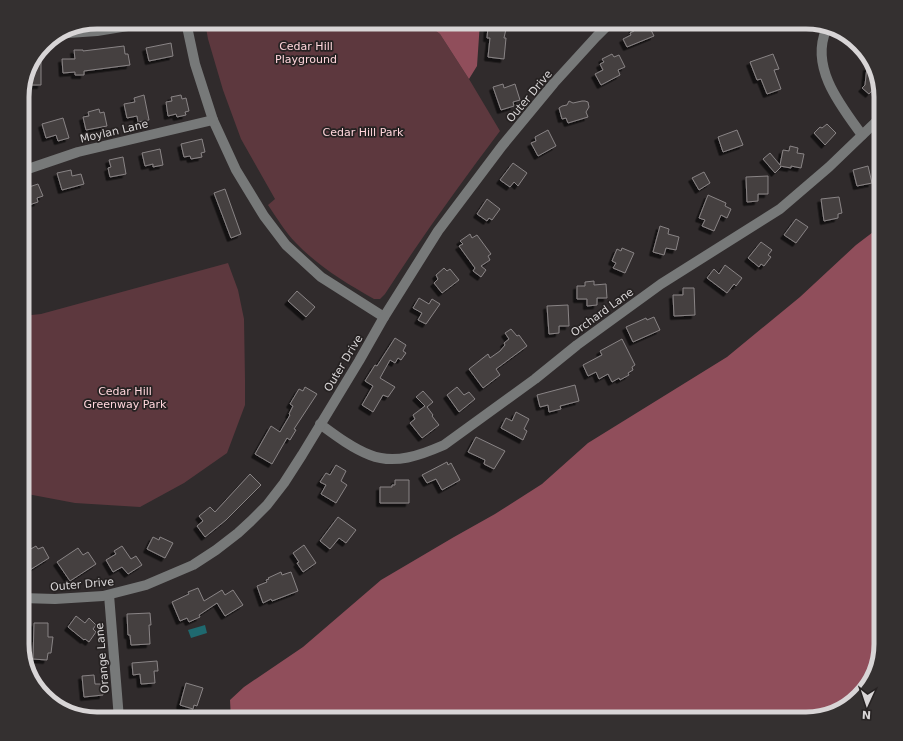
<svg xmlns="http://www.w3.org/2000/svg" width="903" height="741" font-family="'DejaVu Sans',sans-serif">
	<defs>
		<filter id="shadow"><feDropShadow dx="-3.5" dy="3.5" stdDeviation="0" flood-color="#0009"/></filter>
	</defs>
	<rect width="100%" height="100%" fill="#302b2c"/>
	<g fill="#5d383e">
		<path d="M 205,22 L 424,22 L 440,34 L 469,79 L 500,131 C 460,184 421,238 385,294 L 380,299 L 374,299 C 346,283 319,267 296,243 C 285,232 277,218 268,205 L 275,199 L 241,139 L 223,90 L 208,39 Z"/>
		<polygon points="228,263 238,290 244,319 245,380 245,405 227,453 184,483 140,507 75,503 22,493 22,316 41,314"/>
	</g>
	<g fill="#904e5b">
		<polygon points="424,22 480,22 477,66 469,79 440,34"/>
		<polygon points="881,226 881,644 862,694 835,713 806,719 231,719 230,700 244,687 303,647 381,580 454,537 495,514 542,484 588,443 727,357 800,297 856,245"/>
	</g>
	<polygon fill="#1f696f" points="205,625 207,633 191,638 188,630"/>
	<g fill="#454041" stroke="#898485" filter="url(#shadow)">
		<polygon points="642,23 643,26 648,24 654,36 627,47 623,39 631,35 630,33 634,31 632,28"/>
		<polygon points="488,27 506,29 504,38 506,38 504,59 488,57 490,38 487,38"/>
		<polygon points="171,43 173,56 149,61 146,48"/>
		<polygon points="124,46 125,54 128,54 130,65 84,71 84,75 75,75 75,72 63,73 62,59 75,59 74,50 83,50 83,51"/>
		<polygon points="41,49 41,85 28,85 28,76 27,76 30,64"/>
		<polygon points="612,54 614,57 619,55 625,67 618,70 620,75 601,85 595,74 603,70 600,64 604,62 602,59"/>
		<polygon points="773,54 779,69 774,70 781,89 767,94 761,79 757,80 750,62"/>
		<polygon points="867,67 875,68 878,84 869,94 862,88 865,85"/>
		<polygon points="503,84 504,88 515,84 520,100 513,102 514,106 501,110 493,87"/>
		<polygon points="144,95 149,120 138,122 137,116 127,118 124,104 135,102 134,98"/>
		<polygon points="181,95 182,99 186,98 189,111 185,112 186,115 177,117 176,114 168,116 166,102 172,101 171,97"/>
		<polygon points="569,101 573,103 582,101 585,101 588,102 589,107 586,112 588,117 568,123 566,118 562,119 559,108 562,106 567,105"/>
		<polygon points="99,109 100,113 104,112 107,126 86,130 83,117 89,116 88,112"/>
		<polygon points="63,118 69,138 58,141 56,135 46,138 42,124"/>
		<polygon points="827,124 836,133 825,145 814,133 820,127 822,128"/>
		<polygon points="548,130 556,146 538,156 531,143 536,141 535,137"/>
		<polygon points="737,130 743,145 723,152 718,137"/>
		<polygon points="202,139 205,152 201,153 202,157 191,159 190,156 184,157 181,144"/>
		<polygon points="790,146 798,148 797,153 804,154 801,168 791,166 791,168 780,166 781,167 775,173 763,159 770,153 780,165 783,150 789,151"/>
		<polygon points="160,149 163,165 153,167 153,164 145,166 142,153"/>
		<polygon points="123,157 126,174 110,177 108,168 111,167 109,160"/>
		<polygon points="513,163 527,173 518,186 514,182 510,187 500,180"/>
		<polygon points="868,166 872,183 857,186 853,170"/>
		<polygon points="71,170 72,176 81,174 84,184 62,190 57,173"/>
		<polygon points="704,172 710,183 699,190 692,178"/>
		<polygon points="768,176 768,194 758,194 758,201 747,202 746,177"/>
		<polygon points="38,184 43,196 37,198 38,202 29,205 23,189"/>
		<polygon points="225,189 241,234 231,238 214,193"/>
		<polygon points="708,195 726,203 725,206 731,209 727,218 721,215 714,231 702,226 705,220 699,218"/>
		<polygon points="839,197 842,213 838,214 838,218 824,221 821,199"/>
		<polygon points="487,199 500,209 492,220 489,218 487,221 477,214"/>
		<polygon points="796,219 808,227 796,243 784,235"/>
		<polygon points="660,226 669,229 668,234 679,237 676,250 666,248 664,255 653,252"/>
		<polygon points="470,234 472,238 477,235 491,254 488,256 490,260 481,266 486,270 481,277 473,271 475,268 459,246 463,244 460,241"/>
		<polygon points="761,242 772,250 768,255 771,257 764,266 761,264 759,267 748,258"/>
		<polygon points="622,248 634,253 625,273 613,268 616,263 612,261 617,249 621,251"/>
		<polygon points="725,265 742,278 736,286 734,284 727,293 707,278 714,269 719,274"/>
		<polygon points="444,268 447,271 450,269 459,280 442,293 434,283 438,279 436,275"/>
		<polygon points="594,281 594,285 606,284 607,298 597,298 597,305 587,306 587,299 577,299 577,286 585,286 585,282"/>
		<polygon points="683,288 694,288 695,315 674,316 673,295 683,295"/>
		<polygon points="297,291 315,307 306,317 288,301"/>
		<polygon points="419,298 429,304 432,299 440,304 426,324 418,320 422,313 413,308"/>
		<polygon points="568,305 569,326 559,326 559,333 549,334 547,306"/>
		<polygon points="654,317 660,330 633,342 626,327 646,318 647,320"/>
		<polygon points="511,329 517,336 519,335 527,346 496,369 500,375 483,388 469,369 488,354 490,358 500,351 505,345 504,343 509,339 505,333"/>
		<polygon points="395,338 406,345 403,351 406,353 401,360 398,358 395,363 390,360 380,378 395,387 388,397 383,395 373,412 362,405 373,386 365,381 375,365 377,366"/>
		<polygon points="622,339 635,365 632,367 633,370 628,373 629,375 620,380 619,378 612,382 608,374 599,379 596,372 588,376 583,365 602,355 600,351"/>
		<polygon points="575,385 579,401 560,406 561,409 549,412 548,405 540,407 537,395"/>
		<polygon points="305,387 317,394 294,429 296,430 290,440 287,438 272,464 255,454 271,426 280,432 290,415 289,414 293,406 290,404 299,389 303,391"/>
		<polygon points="457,387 464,395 469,392 475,399 459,412 447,395"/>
		<polygon points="423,391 433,402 427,407 433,415 432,416 439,425 422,438 410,423 415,419 413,415 425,406 416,397"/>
		<polygon points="516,412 529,419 524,429 527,431 523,440 501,428 506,418 512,421"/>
		<polygon points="476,437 505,451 494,469 484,464 485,460 468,452"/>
		<polygon points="447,462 448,465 451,463 460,480 442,490 436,479 427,483 422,475"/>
		<polygon points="336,465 346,471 341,481 347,485 336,503 321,494 326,485 320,482 326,473 330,475"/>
		<polygon points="250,474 261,485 226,520 205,537 197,526 203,521 199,516 210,507 215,512"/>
		<polygon points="395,480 409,480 409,503 380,503 380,487 392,487 392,485 395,485"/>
		<polygon points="338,517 356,530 346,543 339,538 330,549 320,541"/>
		<polygon points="153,537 159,540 160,537 173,543 165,558 147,549"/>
		<polygon points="304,545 316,563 303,572 297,563 299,562 293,553"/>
		<polygon points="36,546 38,549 43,547 49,558 22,575 22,554"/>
		<polygon points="122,546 131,559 136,556 142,565 128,574 122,567 113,572 106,560 116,554 114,551"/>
		<polygon points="78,548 83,555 88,552 96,564 70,581 57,562"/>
		<polygon points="281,572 282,575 291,572 298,591 272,601 271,599 263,603 257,586 267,582 266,580 269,579 268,578"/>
		<polygon points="198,588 204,601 222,590 225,595 233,590 243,605 225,616 217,603 199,615 200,617 189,622 187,618 180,621 172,602 189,594 188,592"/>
		<polygon points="150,613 151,625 149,625 150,644 131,645 130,635 128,635 127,614"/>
		<polygon points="76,616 85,623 89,618 96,625 93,629 96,632 89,642 85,639 84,640 68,627"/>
		<polygon points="34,623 48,623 48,637 53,637 51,653 48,653 47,660 33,659"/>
		<polygon points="157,661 158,671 154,671 155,683 141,684 140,674 133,675 132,663"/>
		<polygon points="94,675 95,684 102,684 103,695 84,697 82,676"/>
		<polygon points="186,683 203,688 197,706 194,705 193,709 180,705"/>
	</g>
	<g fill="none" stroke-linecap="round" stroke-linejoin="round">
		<g stroke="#777979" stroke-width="10">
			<polyline points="186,22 195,64 213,120 236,170 264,216 286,245 321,277 384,317"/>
			<path d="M 826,30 C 810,68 841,106 862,135"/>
			<polyline points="68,33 97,31 152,22"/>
			<polyline points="22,171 78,152 213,120"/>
			<path d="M 320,424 C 335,435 352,448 370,455 C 395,465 421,455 444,445 L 535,379 L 577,345 L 661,284 L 780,209 L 829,167 L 881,117"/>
			<polyline points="109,595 119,719"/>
			<polyline points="22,598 55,599 103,596 146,585 193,565 216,550 238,533 251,521 267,505 284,483 302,455 359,361 384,317 438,231 502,146 554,83 596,37 611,22"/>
		</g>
	</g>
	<g text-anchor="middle" stroke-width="3.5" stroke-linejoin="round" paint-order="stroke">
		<g font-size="11" fill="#ffd5db" stroke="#262222">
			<text x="306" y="50">Cedar Hill<tspan x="306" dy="13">Playground</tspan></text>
			<text x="363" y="136">Cedar Hill Park</text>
			<text x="125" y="395">Cedar Hill<tspan x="125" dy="13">Greenway Park</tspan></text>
		</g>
		<g font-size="11" fill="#d8d5d6" stroke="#262222">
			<text transform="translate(529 96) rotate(-50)" y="4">Outer Drive</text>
			<text transform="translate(114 131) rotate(-13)" y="4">Moylan Lane</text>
			<text transform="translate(602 312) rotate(-36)" y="4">Orchard Lane</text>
			<text transform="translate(343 363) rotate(-59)" y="4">Outer Drive</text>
			<text transform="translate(82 584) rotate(-5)" y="4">Outer Drive</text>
			<text transform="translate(102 658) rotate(-95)" y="4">Orange Lane</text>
		</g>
	</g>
	<path d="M0 0H903V741H0ZM97 29H806A68 68 0 0 1 874 97V644A68 68 0 0 1 806 712H97A68 68 0 0 1 29 644V97A68 68 0 0 1 97 29Z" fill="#343030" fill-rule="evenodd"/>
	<path fill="none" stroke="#d8d5d6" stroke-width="5" d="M97 29H806A68 68 0 0 1 874 97V644A68 68 0 0 1 806 712H97A68 68 0 0 1 29 644V97A68 68 0 0 1 97 29Z"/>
	<g transform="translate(867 705) rotate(183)" stroke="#262222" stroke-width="3" paint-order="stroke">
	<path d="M0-3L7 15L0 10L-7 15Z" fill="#d8d5d6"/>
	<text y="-6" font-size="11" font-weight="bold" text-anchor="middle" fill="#d8d5d6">N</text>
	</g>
</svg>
